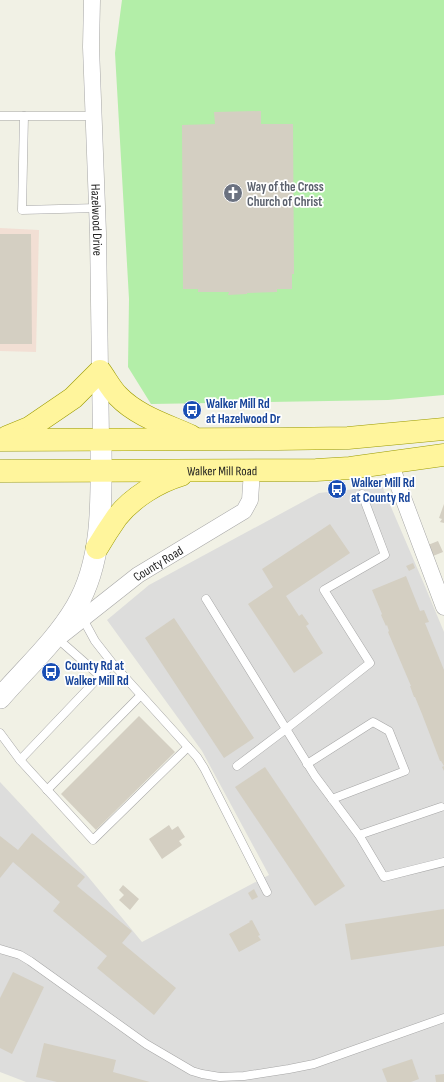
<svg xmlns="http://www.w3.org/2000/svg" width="444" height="1082" font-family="'Sofia Sans Condensed',sans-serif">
	<rect width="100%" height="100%" fill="#f1f1e5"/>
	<polygon fill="#dddddc" points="382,486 424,584 444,632 444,1082 26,1082 0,1072 0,782 85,873 142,942 269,875 202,751 107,620 149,585 319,493"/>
	<polygon fill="#f2dfd4" points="0,228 39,230 36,352 0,351"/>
	<polygon fill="#b3eea8" points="122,0 444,0 444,395 388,400 151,404 128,367 129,299 115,53"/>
	<g fill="#d4cfc2">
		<polygon points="261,111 261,124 293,124 294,274 292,274 292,289 277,289 277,292 247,293 247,294 228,295 229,292 198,292 198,289 183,289 182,125 215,124 214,112"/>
		<polygon points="0,234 31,234 32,344 0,344"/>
		<polygon points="444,504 444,523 440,522 442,519 439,518"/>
		<polygon points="330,524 350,553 286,596 299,616 302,614 309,624 306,626 323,653 294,673 248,604 273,587 262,569"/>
		<polygon points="438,541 443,552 433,556 428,545"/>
		<polygon points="413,563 415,568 409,571 406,566"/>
		<polygon points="406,576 420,611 424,610 429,622 425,623 444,670 444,771 442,767 444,766 441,761 440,761 422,714 415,697 414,697 410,686 411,686 388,632 389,631 387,625 386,626 381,615 382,614 372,590"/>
		<polygon points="174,618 254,738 224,758 145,638"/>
		<polygon points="139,716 175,752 96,830 61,794"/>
		<polygon points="265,767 345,886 315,906 235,787"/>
		<polygon points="169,825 172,830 178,826 185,837 179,841 182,845 162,859 149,839"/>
		<polygon points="32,833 85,877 77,886 132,931 122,943 176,988 154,1015 97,968 107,956 53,911 60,902 13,862 0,878 0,836 18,850"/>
		<polygon points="123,885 139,899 130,910 119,900 124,895 119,890"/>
		<polygon points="254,889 258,897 252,900 248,893"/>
		<polygon points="444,909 444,946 351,960 345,924"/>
		<polygon points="252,920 260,935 258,936 261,940 239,952 229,934 250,922 249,921"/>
		<polygon points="13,972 44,987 12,1054 0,1048 0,998"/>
		<polygon points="44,1043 116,1060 113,1072 150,1082 57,1082 36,1077"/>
		<polygon points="412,1059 419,1079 411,1082 387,1082 382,1069"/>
		<polygon points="444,1074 444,1082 436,1082 435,1075"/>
	</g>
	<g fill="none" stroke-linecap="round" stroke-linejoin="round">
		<defs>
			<g id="service">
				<polyline points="0,116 24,116"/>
				<polyline points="94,116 24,116 22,210 97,208"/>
				<polyline points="206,599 315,776 359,835 384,877 444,862"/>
				<polyline points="83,619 95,641 113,664 197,757 204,768 267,892"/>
				<polyline points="100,676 113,664"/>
				<polyline points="0,733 20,760 100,676 58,639"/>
				<polyline points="20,760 93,840 188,747"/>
				<polyline points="307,764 373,722 389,731 405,771 332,799"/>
				<polyline points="237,766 286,729 370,663 324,590 385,555 362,494"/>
				<polyline points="47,790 141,695"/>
				<polyline points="359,835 441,807"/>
				<polyline points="0,949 20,955 30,961 146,1044 192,1071 202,1074 220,1077 244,1076 289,1069 314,1064 444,1018"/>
			</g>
			<g id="minor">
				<path id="s1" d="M 92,0 L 91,47 L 98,233 L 101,439"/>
				<polyline points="390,463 444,607"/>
				<path id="s2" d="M 62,635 L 138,575 L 244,511 L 250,500 L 252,471"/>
			</g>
			<path id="tertiary" d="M 0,698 C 26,668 56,641 76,607 C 105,558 101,494 101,439"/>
			<g id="primary">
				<path d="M 7,437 L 29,428 L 73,398 L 100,371 C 106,379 111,389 118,396 C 137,416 167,425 191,436"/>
				<polyline points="0,440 278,439 348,438 444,429"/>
				<path id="s3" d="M 0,471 L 316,470 L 350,468 L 444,455"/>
				<path d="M 97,548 C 103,538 110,527 117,517 C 133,497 158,482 181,475"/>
			</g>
		</defs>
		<use href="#service" stroke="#a6a6a6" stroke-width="9"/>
		<use href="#minor" stroke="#a6a6a6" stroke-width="17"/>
		<use href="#tertiary" stroke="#a6a6a6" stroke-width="22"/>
		<use href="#primary" stroke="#9b9b00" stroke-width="23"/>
		<use href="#service" stroke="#fff" stroke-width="8"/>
		<use href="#minor" stroke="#fff" stroke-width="16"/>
		<use href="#tertiary" stroke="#fff" stroke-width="21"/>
		<use href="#primary" stroke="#fff59c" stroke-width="22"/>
	</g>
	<defs>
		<symbol id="church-disc" viewBox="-11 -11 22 22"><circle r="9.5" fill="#6b7280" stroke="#fff"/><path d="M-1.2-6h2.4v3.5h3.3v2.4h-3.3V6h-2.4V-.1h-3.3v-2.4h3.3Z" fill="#fff"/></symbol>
		<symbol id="bus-disc" viewBox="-11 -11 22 22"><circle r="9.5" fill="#1a4fb4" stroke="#fff"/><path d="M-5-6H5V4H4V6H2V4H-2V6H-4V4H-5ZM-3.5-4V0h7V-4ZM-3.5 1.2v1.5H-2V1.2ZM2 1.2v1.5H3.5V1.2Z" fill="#fff"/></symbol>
	</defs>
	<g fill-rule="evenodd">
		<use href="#church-disc" x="222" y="182" width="22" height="22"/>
		<use href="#bus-disc" x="181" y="399" width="22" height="22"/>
		<use href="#bus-disc" x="326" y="478" width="22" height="22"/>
		<use href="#bus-disc" x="40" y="661" width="22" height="22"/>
	</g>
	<g text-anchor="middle" stroke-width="3.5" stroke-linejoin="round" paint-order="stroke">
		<g font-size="13" font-weight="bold" fill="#5b616d" stroke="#fff" text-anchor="start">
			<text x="247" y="191">Way of the Cross<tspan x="247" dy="15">Church of Christ</tspan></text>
		</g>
		<g font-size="13" fill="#1f1f1f" stroke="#fff">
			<text dy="5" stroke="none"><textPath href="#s1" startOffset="220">Hazelwood Drive</textPath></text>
			<text dy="5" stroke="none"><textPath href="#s3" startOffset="222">Walker Mill Road</textPath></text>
			<text dy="5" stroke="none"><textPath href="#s2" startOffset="120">County Road</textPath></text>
		</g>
		<g font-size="13" font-weight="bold" fill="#164399" stroke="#fff" text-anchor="start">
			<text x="206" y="408">Walker Mill Rd<tspan x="206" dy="15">at Hazelwood Dr</tspan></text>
			<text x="351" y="487">Walker Mill Rd<tspan x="351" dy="15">at County Rd</tspan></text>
			<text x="65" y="670">County Rd at<tspan x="65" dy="15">Walker Mill Rd</tspan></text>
		</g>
	</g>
</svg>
